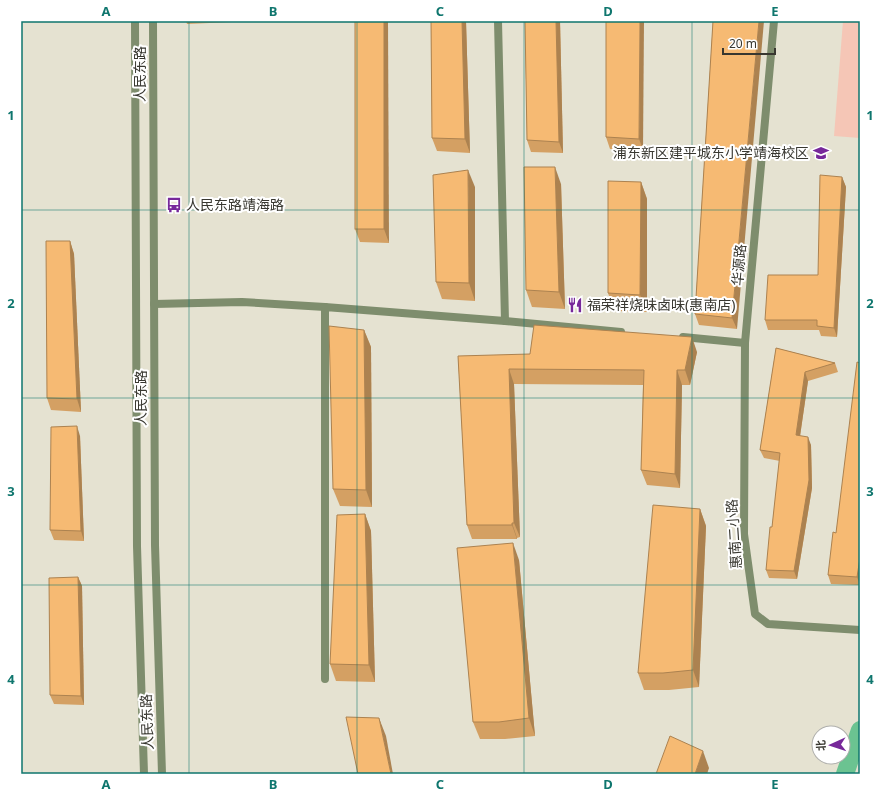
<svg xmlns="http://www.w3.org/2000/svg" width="881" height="795" font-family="'Noto Sans','Noto Sans SC',sans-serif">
	<rect width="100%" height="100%" fill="#e5e2d1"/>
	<polygon fill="#f5c6b6" points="843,21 860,21 860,138 834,136"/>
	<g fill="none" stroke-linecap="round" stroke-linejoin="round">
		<polyline stroke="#6bc391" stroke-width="18" points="845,774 860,730"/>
		<polyline stroke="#7e8d6d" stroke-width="8" points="745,343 744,534 755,614 768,624 860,630"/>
		<g stroke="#7e8d6d" stroke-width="8">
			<polyline points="154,304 242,302 325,307"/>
			<polyline points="505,321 621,332"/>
			<polyline points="683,337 745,343 774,21"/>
			<polyline points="325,679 325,307 505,321 498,21"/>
		</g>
		<g stroke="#7e8d6d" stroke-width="8">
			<polyline points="135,21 137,546 144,774"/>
			<polyline points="153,21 155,545 162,774"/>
		</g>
	</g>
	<g fill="#d4a063">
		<polygon points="186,21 254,21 187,24"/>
		<polygon points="355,21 389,243 360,242 355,229"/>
		<polygon points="431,21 466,21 470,153 437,151 432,138"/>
		<polygon points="525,21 560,21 563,153 531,152 527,140"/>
		<polygon points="606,21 643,150 610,149 606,137"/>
		<polygon points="713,21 737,329 699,325 695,314"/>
		<polygon points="842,177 846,187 837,337 821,336 819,330 768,330 765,320 818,275"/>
		<polygon points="641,182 647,199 647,312 614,311 608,293"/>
		<polygon points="561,184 565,309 532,307 526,290"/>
		<polygon points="475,187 475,301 442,299 436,282"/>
		<polygon points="70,241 74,254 81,412 51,410 47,398"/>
		<polygon points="364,330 371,347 372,507 340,506 333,489"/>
		<polygon points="776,348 835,363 838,372 808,381 800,436 811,445 812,488 797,579 769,578 766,570 772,527 780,461 764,458 760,450"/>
		<polygon points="697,352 690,385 682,385 680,488 647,485 641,470 643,385 514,384 520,537 517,538 517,539 472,539 467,525 458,356"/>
		<polygon points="860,363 860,585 831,584 828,575 836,533"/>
		<polygon points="80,436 84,541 54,540 50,530"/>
		<polygon points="700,509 706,526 699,687 669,690 644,690 638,673"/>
		<polygon points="365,514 371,531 375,682 336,681 330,664"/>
		<polygon points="519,560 535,736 505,739 480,739 473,722"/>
		<polygon points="78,577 82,586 84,705 54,704 50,695"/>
	</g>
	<g fill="#ac8250">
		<polygon points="384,21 388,21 389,243 384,229"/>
		<polygon points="462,21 466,21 470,153 465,139"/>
		<polygon points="556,21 560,21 563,153 559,142"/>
		<polygon points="640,21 644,21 643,150 639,139"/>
		<polygon points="759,21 764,21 737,329 732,318"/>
		<polygon points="555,167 561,184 565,309 559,292"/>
		<polygon points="468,170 475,187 475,301 469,283"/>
		<polygon points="842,177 846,187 837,337 834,328"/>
		<polygon points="641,182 647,199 647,312 640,295"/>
		<polygon points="70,241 74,254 81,412 77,399"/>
		<polygon points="364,330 371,347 372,507 366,490"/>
		<polygon points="692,337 697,352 690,385 685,370"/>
		<polygon points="509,369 514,384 520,537 514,523"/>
		<polygon points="677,370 682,385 680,488 675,474"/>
		<polygon points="805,372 808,381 799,443 796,435"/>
		<polygon points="77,426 80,436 84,541 81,531"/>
		<polygon points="808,437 811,445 812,488 797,579 794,571"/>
		<polygon points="700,509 706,526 699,687 693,670"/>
		<polygon points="365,514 371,531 375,682 369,665"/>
		<polygon points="512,523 517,538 517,539 512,525"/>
		<polygon points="513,543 519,560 535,736 529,718"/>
		<polygon points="860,558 860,585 857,577"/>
		<polygon points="78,577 82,586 84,705 81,696"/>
		<polygon points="379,718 386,736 393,774 391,774"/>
		<polygon points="703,751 709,768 707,774 695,774"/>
	</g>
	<g fill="#f6ba73" stroke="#ac8250">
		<rect x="355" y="21" width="29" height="208"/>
		<polygon points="431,21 462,21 465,139 432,138"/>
		<polygon points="525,21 556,21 559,142 527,140"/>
		<polygon points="606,21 640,21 639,139 606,137"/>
		<polygon points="713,21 759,21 732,318 695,314"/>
		<polygon points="524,167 555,167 559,292 526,290"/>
		<polygon points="468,170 469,283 436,282 433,175"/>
		<polygon points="820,175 842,177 834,328 817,326 817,320 765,320 768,275 818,275"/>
		<polygon points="608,181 641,182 640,295 608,293"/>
		<polygon points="46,241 70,241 77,399 47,398"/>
		<polygon points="534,325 692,337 685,370 677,370 675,474 641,470 644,370 509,369 514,523 512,523 512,525 467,525 458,356 530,354"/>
		<polygon points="329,326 364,330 366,490 333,489"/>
		<polygon points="776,348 835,363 805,372 796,435 808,437 809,480 794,571 766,570 770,527 772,527 780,453 760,450"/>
		<polygon points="857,362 860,363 860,558 857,577 828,575 833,532 836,533"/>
		<polygon points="77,426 81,531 50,530 51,427"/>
		<polygon points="653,505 700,509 693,670 663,673 638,673"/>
		<polygon points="365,514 369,665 330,664 337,515"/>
		<polygon points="513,543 529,718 499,722 473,722 457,548"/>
		<polygon points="78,577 81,696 50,695 49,578"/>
		<polygon points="346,717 379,718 391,774 358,774"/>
		<polygon points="670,736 703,751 695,774 656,774"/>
	</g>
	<path fill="none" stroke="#0f766e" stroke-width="1" stroke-opacity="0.55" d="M 189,21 L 189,774M 357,21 L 357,774M 524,21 L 524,774M 692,21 L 692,774M 21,210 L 860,210M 21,398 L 860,398M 21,585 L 860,585"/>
	<defs>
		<symbol id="school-bare" viewBox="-9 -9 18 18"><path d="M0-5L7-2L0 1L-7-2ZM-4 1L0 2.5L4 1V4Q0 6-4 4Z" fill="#77289a" stroke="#fff" stroke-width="2.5" paint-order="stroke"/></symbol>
		<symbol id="bus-bare" viewBox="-9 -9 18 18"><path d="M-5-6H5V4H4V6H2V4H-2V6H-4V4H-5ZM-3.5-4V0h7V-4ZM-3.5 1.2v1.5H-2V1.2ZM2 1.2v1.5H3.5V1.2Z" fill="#77289a" stroke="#fff" stroke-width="2.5" paint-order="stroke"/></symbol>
		<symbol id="restaurant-bare" viewBox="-9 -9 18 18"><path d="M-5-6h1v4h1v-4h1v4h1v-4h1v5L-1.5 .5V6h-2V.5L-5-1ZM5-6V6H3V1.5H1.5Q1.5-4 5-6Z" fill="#77289a" stroke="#fff" stroke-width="2.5" paint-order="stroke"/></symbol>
	</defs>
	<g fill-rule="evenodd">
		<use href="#school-bare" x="810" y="142" width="22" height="22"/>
		<use href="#bus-bare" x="163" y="194" width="22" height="22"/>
		<use href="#restaurant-bare" x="564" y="294" width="22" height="22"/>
	</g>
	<g text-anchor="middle" stroke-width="4" stroke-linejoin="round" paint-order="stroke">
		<g font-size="14" fill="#383730" stroke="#fff">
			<text transform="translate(140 74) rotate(-90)" y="5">人民东路</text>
			<text transform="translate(739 265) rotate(-85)" y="5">华源路</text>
			<text transform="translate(141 398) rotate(-90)" y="5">人民东路</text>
			<text transform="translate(734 534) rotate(-94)" y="5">惠南二小路</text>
			<text transform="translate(147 722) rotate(-92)" y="5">人民东路</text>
		</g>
		<g font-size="14" fill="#383730" stroke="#fff" text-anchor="start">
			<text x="809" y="158" text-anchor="end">浦东新区建平城东小学靖海校区</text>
			<text x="186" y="210">人民东路靖海路</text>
			<text x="587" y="310">福荣祥烧味卤味(惠南店)</text>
		</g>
	</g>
	<rect width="881" height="795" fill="none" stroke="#ffffff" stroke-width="44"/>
	<g transform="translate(831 745) rotate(267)"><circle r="19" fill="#ffffff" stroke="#afafac"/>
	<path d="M0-3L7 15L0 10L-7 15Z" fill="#77289a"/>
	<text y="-6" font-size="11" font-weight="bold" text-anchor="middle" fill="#383730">北</text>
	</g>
	<path d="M723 48v6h52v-6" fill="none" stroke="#383730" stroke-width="2"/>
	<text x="729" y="48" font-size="12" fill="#383730" stroke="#ffffff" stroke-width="3" paint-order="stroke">20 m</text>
	<rect x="22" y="22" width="837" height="751" fill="none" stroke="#0f766e" stroke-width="1.5"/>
	<g font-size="13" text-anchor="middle" font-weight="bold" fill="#0f766e">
		<text x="106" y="16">A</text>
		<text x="273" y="16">B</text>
		<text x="440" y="16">C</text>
		<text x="608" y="16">D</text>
		<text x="775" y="16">E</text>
		<text x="11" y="120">1</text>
		<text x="870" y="120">1</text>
		<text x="11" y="308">2</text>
		<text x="870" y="308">2</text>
		<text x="11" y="496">3</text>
		<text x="870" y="496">3</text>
		<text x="11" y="684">4</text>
		<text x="870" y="684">4</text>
		<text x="106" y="789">A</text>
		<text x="273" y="789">B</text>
		<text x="440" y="789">C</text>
		<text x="608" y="789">D</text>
		<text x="775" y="789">E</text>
	</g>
</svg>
